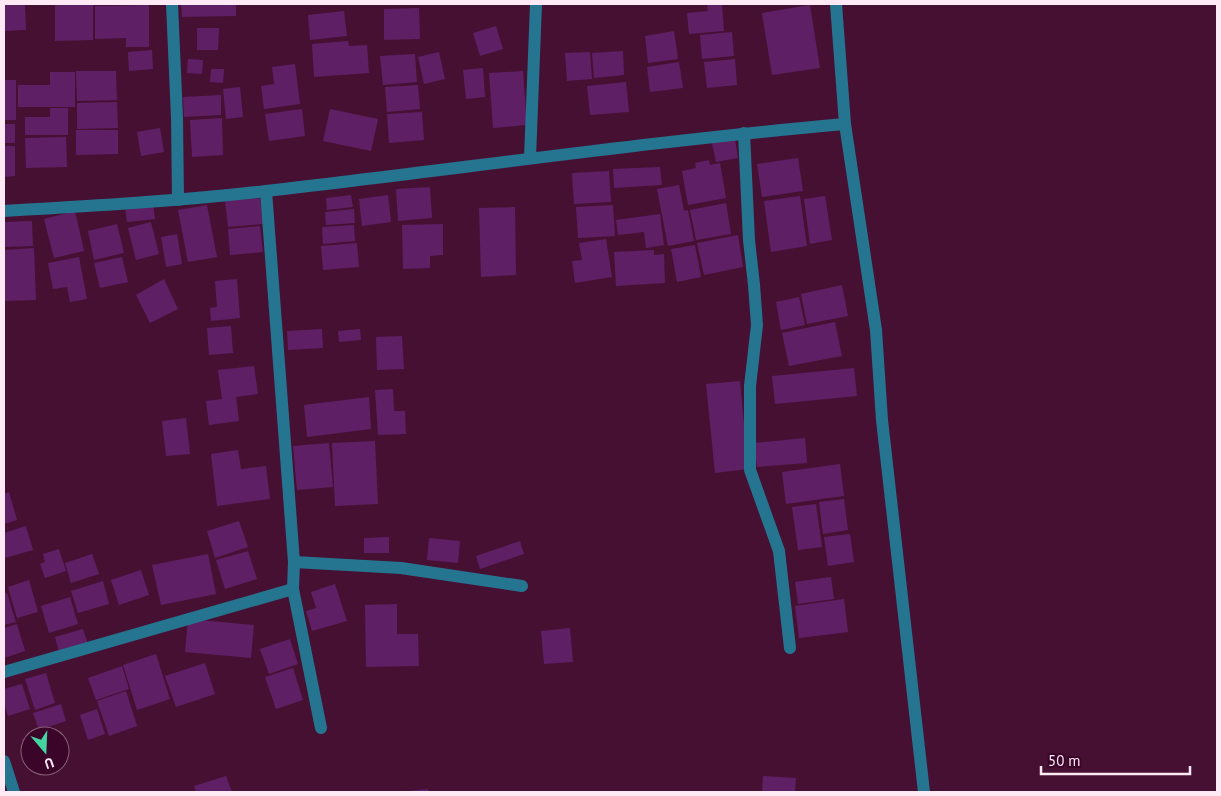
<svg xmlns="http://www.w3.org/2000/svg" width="1221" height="796" font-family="'PT Sans',sans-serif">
	<rect width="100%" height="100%" fill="#461033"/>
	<g fill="#5f1f65">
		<polygon points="4,4 25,4 26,30 4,31"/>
		<polygon points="55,4 93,4 93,40 55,41"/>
		<polygon points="181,4 236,4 236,16 182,17"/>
		<polygon points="707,4 722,4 724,31 689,34 687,13 708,11"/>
		<polygon points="149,5 149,47 126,47 126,38 95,39 95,6"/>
		<polygon points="810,5 820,68 772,75 762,13"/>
		<polygon points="419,8 420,39 384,40 384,9"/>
		<polygon points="344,11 347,36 310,40 308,15"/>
		<polygon points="496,26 503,49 480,56 473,33"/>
		<polygon points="197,28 219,28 218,50 197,50"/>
		<polygon points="674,31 678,59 648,63 645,36"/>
		<polygon points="732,32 734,56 702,59 700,35"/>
		<polygon points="348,41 349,46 367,45 369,73 314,77 312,44"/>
		<polygon points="152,50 153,69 129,71 128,52"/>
		<polygon points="623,51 624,75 594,78 592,53"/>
		<polygon points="439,52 445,79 424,84 418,57"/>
		<polygon points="590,52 592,79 567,81 565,53"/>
		<polygon points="415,54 417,82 383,85 380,56"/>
		<polygon points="188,59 203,60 202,74 187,73"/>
		<polygon points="735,59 737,85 707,88 704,62"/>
		<polygon points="679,62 683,88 650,92 647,67"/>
		<polygon points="295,64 300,104 264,109 261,86 274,84 272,67"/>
		<polygon points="483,68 485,97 466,99 463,70"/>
		<polygon points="211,69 224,69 223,83 210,82"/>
		<polygon points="76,71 116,71 117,100 77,101"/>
		<polygon points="523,71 527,125 493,128 489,73"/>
		<polygon points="50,72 75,72 75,107 18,107 18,85 50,85"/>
		<rect x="4" y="80" width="12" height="40"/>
		<polygon points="626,82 629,112 590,115 587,86"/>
		<polygon points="418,85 420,109 387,112 385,87"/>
		<polygon points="240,87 243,117 226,119 223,89"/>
		<polygon points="221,95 221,115 184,117 183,97"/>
		<polygon points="117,102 118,128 77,129 77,103"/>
		<polygon points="50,108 68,108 68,135 25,135 25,117 50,117"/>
		<polygon points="302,109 305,136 269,141 265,114"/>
		<polygon points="330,109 378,119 371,151 323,141"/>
		<polygon points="422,112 424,140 389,143 387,114"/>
		<polygon points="222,118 223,155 192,157 190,120"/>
		<rect x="4" y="124" width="11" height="19"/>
		<polygon points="160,128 164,152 141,156 137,132"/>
		<polygon points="76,130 118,130 118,154 76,155"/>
		<polygon points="66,137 67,167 26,168 25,138"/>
		<polygon points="735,139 738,158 716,162 712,143"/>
		<polygon points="4,146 15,146 15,176 4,177"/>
		<polygon points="798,158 803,191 762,197 757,164"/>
		<polygon points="709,160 710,165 720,163 726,198 688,205 682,171 696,168 695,163"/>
		<polygon points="660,167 662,185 614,188 613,169"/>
		<polygon points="609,171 611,202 574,204 572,173"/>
		<polygon points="679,185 684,211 688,210 694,241 668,246 657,189"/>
		<polygon points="430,187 432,218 398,221 396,189"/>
		<polygon points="351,195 353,207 327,210 326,198"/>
		<polygon points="388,195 391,222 362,226 359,199"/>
		<polygon points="800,196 807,246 771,252 764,201"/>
		<polygon points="825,196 832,240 810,244 804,199"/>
		<polygon points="260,198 263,224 228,227 225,201"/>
		<polygon points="726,203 731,234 696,240 690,210"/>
		<polygon points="153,204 155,219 127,222 125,207"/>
		<polygon points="207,205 217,257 188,262 178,210"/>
		<polygon points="613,205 615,236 578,238 576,207"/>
		<polygon points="515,207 516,275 481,277 479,208"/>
		<polygon points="354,209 355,223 326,225 325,212"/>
		<polygon points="75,211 84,251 54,258 44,219"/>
		<polygon points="660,214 664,245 646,248 644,232 618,235 616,220"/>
		<polygon points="32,221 33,246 4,247 4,222"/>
		<polygon points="151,222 159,254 136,260 128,228"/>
		<polygon points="117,224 124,253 94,260 88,231"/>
		<polygon points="443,224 443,255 430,256 430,268 403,269 402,225"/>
		<polygon points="354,225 355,241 323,244 322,227"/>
		<polygon points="260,226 263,252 230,255 228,229"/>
		<polygon points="177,234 182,264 166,267 161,237"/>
		<polygon points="738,235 743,267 704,275 697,243"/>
		<polygon points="606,239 612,277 575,283 572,261 582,260 579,243"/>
		<polygon points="357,243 359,267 323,270 321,246"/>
		<polygon points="695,245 701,277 677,282 671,249"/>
		<polygon points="34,248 36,300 4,301 4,250"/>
		<polygon points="654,250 654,255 664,254 665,283 616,286 614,252"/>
		<polygon points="79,257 87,299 70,302 67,287 53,289 48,263"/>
		<polygon points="122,257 128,282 100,288 94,263"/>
		<polygon points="164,279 178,309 150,323 136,295"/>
		<polygon points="237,279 240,318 211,321 210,308 217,307 215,281"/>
		<polygon points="842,285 848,316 807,324 801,294"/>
		<polygon points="799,297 805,325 781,330 776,302"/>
		<polygon points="835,322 842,356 789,366 782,333"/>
		<polygon points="231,326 233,353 209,355 207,328"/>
		<polygon points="322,329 323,348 288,350 287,331"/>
		<polygon points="360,329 361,340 339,342 338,331"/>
		<polygon points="402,336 404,369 377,370 376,337"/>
		<polygon points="254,366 258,394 236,397 239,421 209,425 206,401 222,399 218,370"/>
		<polygon points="854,368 857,396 775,404 772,376"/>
		<polygon points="740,381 748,469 715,473 706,384"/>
		<polygon points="393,389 394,411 405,411 406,434 378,435 375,390"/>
		<polygon points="369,397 371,429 307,437 304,405"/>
		<polygon points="186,418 190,454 166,456 162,421"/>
		<polygon points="805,438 807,463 757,467 754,443"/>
		<polygon points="375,441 378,504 335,506 332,443"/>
		<polygon points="329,443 333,487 297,490 293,446"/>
		<polygon points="238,450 241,469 266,466 270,499 217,506 211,454"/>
		<polygon points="840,464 844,496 786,504 782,472"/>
		<polygon points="9,492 17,520 4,524 4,494"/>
		<polygon points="844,499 848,530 823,534 819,502"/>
		<polygon points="816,504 822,547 798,550 792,507"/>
		<polygon points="239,521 248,547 215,558 207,531"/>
		<polygon points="26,526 33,550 5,558 4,533"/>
		<polygon points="850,534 854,562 828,566 824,537"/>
		<polygon points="389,537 389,553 364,553 364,538"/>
		<polygon points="429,538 460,541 458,563 427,560"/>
		<polygon points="520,541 524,554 480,569 476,556"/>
		<polygon points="59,549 66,571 45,578 40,564 45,562 43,554"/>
		<polygon points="248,551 257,579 225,589 216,560"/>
		<polygon points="92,554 99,574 71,583 65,563"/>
		<polygon points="208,554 216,594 161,605 152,565"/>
		<polygon points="141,570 149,595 119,605 111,580"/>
		<polygon points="831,577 834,599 798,604 795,582"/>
		<polygon points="29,580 38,612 17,618 8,587"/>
		<polygon points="103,581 109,604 78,613 71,591"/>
		<polygon points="335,584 347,621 312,631 306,611 316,608 311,592"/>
		<polygon points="7,593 16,622 4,625 4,594"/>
		<polygon points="70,597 78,624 49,633 41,606"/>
		<polygon points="844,599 848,632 799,638 795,606"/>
		<polygon points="397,604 397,634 418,634 419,666 366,667 365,605"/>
		<polygon points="188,619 254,625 251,658 185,652"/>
		<polygon points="17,624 25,651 4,658 4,628"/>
		<polygon points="570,628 573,662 544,664 541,631"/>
		<polygon points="83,629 88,644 59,652 55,637"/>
		<polygon points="290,639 298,664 269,674 260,649"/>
		<polygon points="156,654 170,699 137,710 123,665"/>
		<polygon points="205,663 215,694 176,707 165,676"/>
		<polygon points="122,666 129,689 96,700 88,678"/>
		<polygon points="293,668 303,700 276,709 265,677"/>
		<polygon points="46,673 55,703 35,710 25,679"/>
		<polygon points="22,684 30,709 8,716 4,703 4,689"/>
		<polygon points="126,691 137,726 109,736 97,701"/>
		<polygon points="61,704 66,721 39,730 33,713"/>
		<polygon points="97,709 105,734 88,740 80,715"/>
		<polygon points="54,729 56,736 32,736"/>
		<polygon points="30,736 30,763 22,739"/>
		<polygon points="226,776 232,792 196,792 194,786"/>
		<polygon points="763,776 796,778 795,792 762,792"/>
		<polygon points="428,789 429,792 407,792 407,791"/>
	</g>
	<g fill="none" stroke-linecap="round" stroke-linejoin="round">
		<g stroke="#257590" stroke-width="12">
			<polyline points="172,4 177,118 178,200"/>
			<polyline points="836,4 845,124"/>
			<polyline points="744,133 749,240 754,285 757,325 750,386 750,470 779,551 790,648"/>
			<polyline points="530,158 536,4"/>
			<polyline points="266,191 294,562 293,589 321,728"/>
			<path d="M 4,211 C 91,206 179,201 266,191 C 459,169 651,141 845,124 L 876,330 L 882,420 L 924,792"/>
			<polyline points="294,562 401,568 522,586"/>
			<polyline points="4,672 293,589"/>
			<polyline points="4,761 14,792"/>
		</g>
	</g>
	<rect width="1221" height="796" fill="none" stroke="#fee9f4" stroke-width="10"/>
	<g transform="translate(45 751) rotate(161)"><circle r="24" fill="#3a0529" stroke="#88607a"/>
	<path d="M0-4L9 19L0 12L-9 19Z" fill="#44d49f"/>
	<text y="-8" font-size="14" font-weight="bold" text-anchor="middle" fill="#fee9f4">U</text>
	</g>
	<path d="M1041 766v8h149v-8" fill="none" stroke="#fee9f4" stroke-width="2.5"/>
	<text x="1048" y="766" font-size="15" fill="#fee9f4" stroke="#3a0529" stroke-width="4" paint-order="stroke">50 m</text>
</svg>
